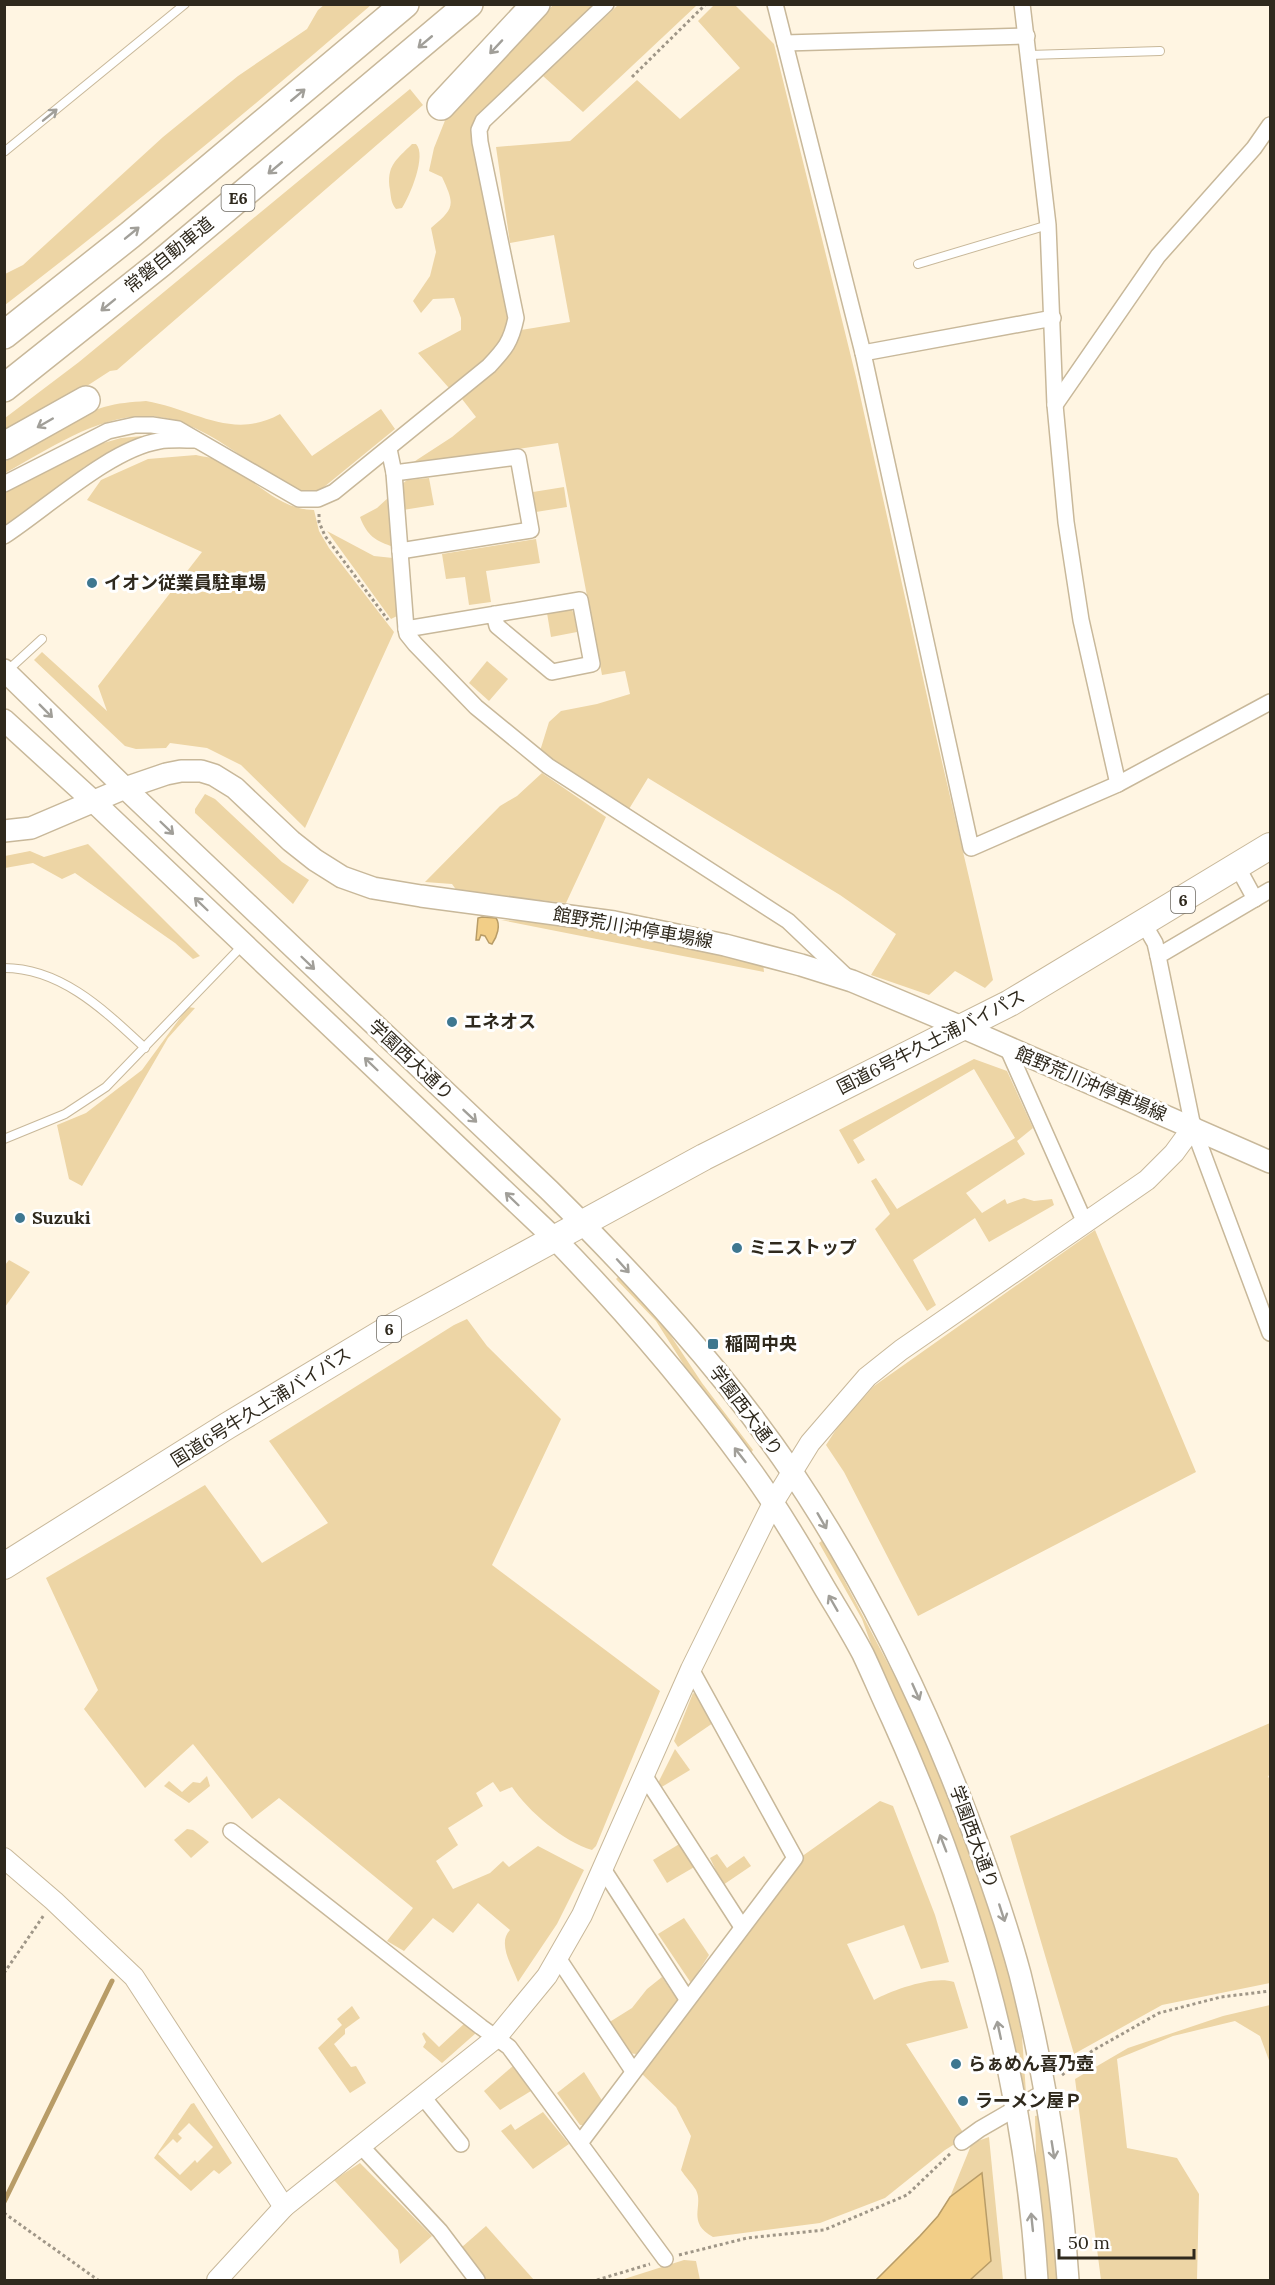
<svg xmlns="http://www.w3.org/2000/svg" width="1275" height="2285" font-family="Lora,'Noto Sans JP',serif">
	<rect width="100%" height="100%" fill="#fff5e2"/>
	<g fill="#edd5a5" fill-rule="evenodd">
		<path d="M 324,5 L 371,5 C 252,108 130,209 5,305 L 5,274 L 23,265 L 163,137 L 238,76 L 307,29 L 318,10 Z"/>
		<path d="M 553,5 L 597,5 L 474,141 L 508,321 C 500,353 474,369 449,388 L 418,353 L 461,330 L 461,318 L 454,298 L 433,299 L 421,313 L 413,301 L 430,276 L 436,252 L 431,228 C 455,208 455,205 442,177 L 429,171 L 434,148 L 446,118 Z"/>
		<polygon points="618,5 697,5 583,112 543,76"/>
		<polygon points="714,5 735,5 774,44 856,377 935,732 993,980 985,988 955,971 929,995 871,975 896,934 840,895 648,778 629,809 540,751 549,722 561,711 597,704 630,694 625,671 602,675 558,443 409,465 452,437 476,417 462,399 513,351 521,330 570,322 554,235 510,243 496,147 570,141 637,80 680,119 740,68 698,21"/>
		<polygon points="410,89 423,105 117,370 110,371 5,439 5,418 79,362"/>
		<path d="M 412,144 L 416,144 C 427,155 410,196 402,208 L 396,209 C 391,203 391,197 390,190 C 386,166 396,160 412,144 Z"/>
		<path d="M 146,401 C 194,409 232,441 280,414 L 312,456 L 381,409 L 395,429 L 324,487 C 321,489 316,493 312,493 C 292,495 246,458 228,447 C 204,431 177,417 148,416 C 97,415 48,450 5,473 L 5,462 C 33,444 72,416 104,407 C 118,403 131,402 146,401 Z"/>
		<polygon points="164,434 119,449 84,467 55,490 5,527 4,494 10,490 100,444 121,438"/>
		<path d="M 196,455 C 205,457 216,458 224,462 C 252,478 280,510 314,510 L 319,531 L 329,548 L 394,632 L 305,828 L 241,765 L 207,748 L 170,743 L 166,748 L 136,749 L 125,746 L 34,660 L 42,652 L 107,711 L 98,686 L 202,552 L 87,500 L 101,480 L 148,459 Z"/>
		<polygon points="429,478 434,505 403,510 401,485 407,480"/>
		<polygon points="564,487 567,507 536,512 533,492"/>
		<path d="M 389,497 L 394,547 C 376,541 367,536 360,517 L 377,508 Z"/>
		<polygon points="327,531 374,556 393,558 397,616 391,619"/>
		<polygon points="536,539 540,563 486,571 491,602 469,605 465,577 446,579 442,554"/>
		<polygon points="570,608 574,613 577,632 551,637 547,613"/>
		<polygon points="487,661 508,679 489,701 469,683"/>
		<polygon points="542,773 606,817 566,903 457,891 452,884 425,882 500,806 517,796"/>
		<polygon points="205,794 215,799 282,862 309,880 293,904 195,813 195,809"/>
		<polygon points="88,844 200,956 193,959 175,943 75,873 62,879 33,863 5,868 5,856 30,851 44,857"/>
		<polygon points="501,920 560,923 763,963 764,972"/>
		<polygon points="188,1007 195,1008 168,1038 82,1186 69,1179 57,1125 86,1113 142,1070"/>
		<polygon points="974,1059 1007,1071 1033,1128 1017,1141 1025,1154 966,1193 982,1213 1005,1199 1007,1204 1024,1198 1034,1201 1052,1199 1054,1205 989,1242 975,1218 913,1260 936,1305 927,1311 875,1229 890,1214 871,1181 876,1178 897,1209 1015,1138 974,1069 853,1140 865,1160 858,1164 839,1130"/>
		<polygon points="1095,1230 1196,1472 918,1616 844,1472 826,1445 839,1425 874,1386"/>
		<polygon points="9,1260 30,1272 5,1307 5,1265"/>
		<polygon points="619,1276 659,1318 702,1383 753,1450 750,1454 698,1387 656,1321 616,1279"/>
		<path d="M 467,1319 L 487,1346 L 561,1419 L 492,1565 L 660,1691 L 596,1846 L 592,1850 C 564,1842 528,1811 512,1787 L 500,1792 L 493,1782 L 476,1793 L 483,1806 L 448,1828 L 458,1845 L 436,1861 L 453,1889 L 490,1873 L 503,1861 L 509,1867 L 538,1846 L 584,1870 L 557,1924 L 518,1982 C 512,1966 497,1943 510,1930 L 478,1903 L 453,1933 L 433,1918 L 404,1951 L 387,1941 L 413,1908 L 279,1798 L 252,1819 L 193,1744 L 145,1788 L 84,1709 L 98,1690 L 46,1578 L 205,1485 L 262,1563 L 328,1523 L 269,1441 L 454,1325 Z"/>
		<polygon points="823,1540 927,1738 959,1821 980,1880 1011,1982 1022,2036 1026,2093 1022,2093 1000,1985 969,1883 947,1823 914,1740 882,1674 862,1619 819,1543"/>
		<polygon points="693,1693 700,1697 713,1723 678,1747 674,1741"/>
		<polygon points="1270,1723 1270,1775 1268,1776 1270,1781 1270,1983 1162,2005 1074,2054 1010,1836"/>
		<polygon points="675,1749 690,1770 660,1788 659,1781"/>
		<polygon points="207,1776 210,1786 189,1803 164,1786 169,1781 182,1792 193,1782 200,1783"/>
		<path d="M 880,1801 L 893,1806 L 935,1915 L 949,1962 L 921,1969 L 904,1925 L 847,1944 L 874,2000 C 892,1990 934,1975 954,1982 L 968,2028 L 906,2044 L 966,2137 L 945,2150 L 885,2198 L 820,2223 L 713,2237 C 686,2222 704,2206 696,2190 C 692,2183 685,2177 681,2170 L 691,2136 L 676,2107 L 640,2072 L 801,1857 Z"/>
		<polygon points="187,1829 193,1830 209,1842 191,1858 174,1840"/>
		<polygon points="681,1843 696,1866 667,1883 653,1860"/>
		<polygon points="717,1854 727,1868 744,1856 751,1866 723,1885 710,1858"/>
		<polygon points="684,1918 709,1955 691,1983 658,1934"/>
		<polygon points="662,1977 678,2001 636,2054 628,2053 608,2023 632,2008 647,1989"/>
		<polygon points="1270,2005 1270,2063 1260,2036 1235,2021 1173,2036 1117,2059 1127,2148 1177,2158 1199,2194 1197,2280 1101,2280 1075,2079 1128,2048 1223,2016"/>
		<polygon points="352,2006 360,2018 345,2029 345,2034 334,2044 351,2067 356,2066 366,2083 350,2093 318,2048 342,2025 337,2019"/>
		<polygon points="465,2023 476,2033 442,2063 423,2047 426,2042 422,2034 424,2032 439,2047"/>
		<polygon points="513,2066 531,2091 500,2110 484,2091"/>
		<polygon points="584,2072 603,2102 589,2125 580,2125 557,2093"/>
		<path d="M 194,2103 L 232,2163 L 219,2174 L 214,2170 L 191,2191 L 154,2158 L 191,2104 ZM 189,2123 L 213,2147 L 197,2163 L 195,2160 L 180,2175 L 158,2154 L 173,2139 L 177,2143 L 182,2138 L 178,2134 Z"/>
		<polygon points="543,2112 569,2144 533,2169 501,2131 511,2124 515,2130"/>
		<polygon points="1040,2115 1050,2189 1057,2280 1046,2280 1037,2191 1035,2116"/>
		<polygon points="989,2137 1003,2280 876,2280 938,2216 950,2197 972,2143"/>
		<polygon points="360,2163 432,2236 400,2264 398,2250 334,2180"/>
		<polygon points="486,2226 534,2280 486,2280 462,2247"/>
		<polygon points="684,2260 696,2261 700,2280 621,2280"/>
	</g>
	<g fill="#f2ce87" stroke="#b89c67" stroke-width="1.5">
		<path d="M 482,917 L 496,918 C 501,925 497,937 492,944 L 489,943 L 485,936 L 481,935 L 479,940 L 476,940 L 478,918 Z"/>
		<polygon points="982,2173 991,2261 970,2280 876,2280 920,2236 938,2216 950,2197"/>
	</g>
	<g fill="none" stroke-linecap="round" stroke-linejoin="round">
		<polyline stroke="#b89c67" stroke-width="5" points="4,2202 112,1981"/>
		<defs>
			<g id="service">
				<polyline points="1029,55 1160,51"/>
				<polyline points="4,152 185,4"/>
				<polyline points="918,264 1048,225"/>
				<polyline points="7,671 42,639"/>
				<path d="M 4,968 C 62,968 106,1012 145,1048"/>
				<polyline points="4,1139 65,1114 106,1087 242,946"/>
			</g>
			<g id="minor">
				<polyline points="775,4 863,353 971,848 1118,784 1270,702"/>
				<polyline points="1022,4 1048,225 1055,405 1066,522 1081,620 1118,784"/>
				<polyline points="785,43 1027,36"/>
				<polyline points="863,353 1053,318"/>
				<polyline points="1055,405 1158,256 1254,148 1270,125"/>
				<polyline points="389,449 394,473 406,629 407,634 415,644 476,707 548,766 788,921 849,979"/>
				<polyline points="394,473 518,457 531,530 400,551"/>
				<path d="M 4,484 L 108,431 L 135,425 L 152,425 L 178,429 L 299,499 L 318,499 L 334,492 L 489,366 C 505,349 511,342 516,318 L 480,142 L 479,130 L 483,121 L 606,4"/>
				<path d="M 4,536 C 47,508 110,449 159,441 C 171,439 184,440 196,440"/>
				<polyline points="406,629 580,600 592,664 552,672 497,626 494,614"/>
				<polyline points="1237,866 1255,899"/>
				<polyline points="1270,890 1158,956 1193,1127 1270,1333"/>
				<polyline points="1144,924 1155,943 1158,956"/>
				<polyline points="1007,1047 1085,1223"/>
				<polyline points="644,1775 742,1927"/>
				<polyline points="231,1831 481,2027 509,2047 665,2259"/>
				<polyline points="603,1869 687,1999"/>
				<polyline points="558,1958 633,2071"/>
				<polyline points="423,2097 461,2144"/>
				<polyline points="962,2142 980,2129 1044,2092"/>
				<polyline points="580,2143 795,1858 691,1669"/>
				<polyline points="360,2145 440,2231 477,2280"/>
			</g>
			<g id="tertiary">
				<polyline points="4,1858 54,1901 134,1977 284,2207"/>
				<polyline points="217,2280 284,2207 496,2038 547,1976 582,1915 691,1669 773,1503 810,1443 867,1377 901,1350 1147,1180 1174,1153 1193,1127"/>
			</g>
			<g id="secondary">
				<path d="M 4,670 L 125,788 L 549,1190 C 637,1277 722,1369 792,1472 C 865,1581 923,1699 969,1821 C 988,1871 1006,1922 1020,1974 C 1045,2074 1061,2178 1068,2280"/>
				<path d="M 4,720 L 94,802 L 555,1239 C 625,1311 690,1387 749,1468 C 777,1506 801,1547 824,1587 C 837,1609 851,1631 863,1654 C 873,1675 882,1697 892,1718 C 972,1895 1025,2086 1037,2280"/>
				<polyline points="4,831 31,828 125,788 166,774 181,771 201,771 214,775 235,788 291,841 315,860 342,877 373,888 421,896 614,922 725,945 801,965 852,981 964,1028 1270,1162"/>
			</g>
			<polyline id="trunk" points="4,1566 227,1426 387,1330 704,1157 1010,1003 1270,846"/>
			<g id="motorway">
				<polyline points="441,106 536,4"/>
				<polyline points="4,335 130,235 405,4"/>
				<polyline points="4,388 161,263 469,4"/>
				<polyline points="4,446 86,400"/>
			</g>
		</defs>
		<use href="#service" stroke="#c8b89a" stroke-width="10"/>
		<use href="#minor" stroke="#c8b89a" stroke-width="18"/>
		<use href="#tertiary" stroke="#c8b89a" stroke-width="22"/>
		<use href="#secondary" stroke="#c8b89a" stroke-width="24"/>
		<use href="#trunk" stroke="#c8b89a" stroke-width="28"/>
		<use href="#motorway" stroke="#c8b89a" stroke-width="30"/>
		<g stroke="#9f9687" stroke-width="3" stroke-dasharray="3 3" stroke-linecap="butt">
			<polyline points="632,77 706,4"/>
			<polyline points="319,514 319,522 325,536 388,620"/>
			<polyline points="4,1973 44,1915"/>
			<polyline points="1062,2075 1092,2051 1159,2013 1221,1997 1270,1991"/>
			<polyline points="4,2213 98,2280"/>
			<polyline points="679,2255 747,2238 824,2230 907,2195 952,2152"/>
			<polyline points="597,2280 650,2264"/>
		</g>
		<use href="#service" stroke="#fff" stroke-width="8"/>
		<use href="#minor" stroke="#fff" stroke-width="15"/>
		<use href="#tertiary" stroke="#fff" stroke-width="20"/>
		<use href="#secondary" stroke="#fff" stroke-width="21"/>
		<use href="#trunk" stroke="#fff" stroke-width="26"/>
		<use href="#motorway" stroke="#fff" stroke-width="27"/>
	</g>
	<defs><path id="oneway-shaft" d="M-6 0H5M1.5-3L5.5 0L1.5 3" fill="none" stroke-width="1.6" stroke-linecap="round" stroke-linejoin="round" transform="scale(1.5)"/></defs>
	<g stroke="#a19f99">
		<use href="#oneway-shaft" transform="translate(425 42) rotate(140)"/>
		<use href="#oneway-shaft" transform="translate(496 47) rotate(133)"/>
		<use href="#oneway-shaft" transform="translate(298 95) rotate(-40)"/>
		<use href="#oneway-shaft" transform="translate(50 115) rotate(-39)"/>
		<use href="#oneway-shaft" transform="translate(275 168) rotate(140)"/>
		<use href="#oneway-shaft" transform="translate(132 233) rotate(-39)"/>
		<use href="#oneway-shaft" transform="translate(108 305) rotate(141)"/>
		<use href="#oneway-shaft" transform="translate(45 423) rotate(150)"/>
		<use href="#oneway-shaft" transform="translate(46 711) rotate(45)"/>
		<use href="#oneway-shaft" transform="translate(167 828) rotate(44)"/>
		<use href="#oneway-shaft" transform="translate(201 904) rotate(-136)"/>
		<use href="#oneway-shaft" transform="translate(308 963) rotate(44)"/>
		<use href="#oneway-shaft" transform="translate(371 1064) rotate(-136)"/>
		<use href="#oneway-shaft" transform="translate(470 1116) rotate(43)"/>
		<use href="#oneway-shaft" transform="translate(512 1199) rotate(-136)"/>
		<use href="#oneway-shaft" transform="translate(623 1266) rotate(48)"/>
		<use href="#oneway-shaft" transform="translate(740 1455) rotate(-128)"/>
		<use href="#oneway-shaft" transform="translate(822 1521) rotate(60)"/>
		<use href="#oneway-shaft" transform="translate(833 1603) rotate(-120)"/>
		<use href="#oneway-shaft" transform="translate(916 1692) rotate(66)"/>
		<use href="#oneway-shaft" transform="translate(943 1843) rotate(-111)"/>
		<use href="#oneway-shaft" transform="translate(1002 1913) rotate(72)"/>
		<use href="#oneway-shaft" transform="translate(999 2030) rotate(-102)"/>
		<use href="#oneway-shaft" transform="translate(1053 2150) rotate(81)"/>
		<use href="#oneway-shaft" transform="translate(1032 2222) rotate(-96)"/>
	</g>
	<g fill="#3e7790" stroke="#fff" stroke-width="2">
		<circle cx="92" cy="583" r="6"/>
		<circle cx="452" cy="1022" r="6"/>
		<circle cx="20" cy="1218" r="6"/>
		<circle cx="737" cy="1248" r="6"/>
		<rect x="707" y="1338" width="12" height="12" rx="3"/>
		<circle cx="956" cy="2064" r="6"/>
		<circle cx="963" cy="2101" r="6"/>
	</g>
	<g text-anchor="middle" stroke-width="6" stroke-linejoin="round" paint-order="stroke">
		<g fill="#fff" stroke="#6d6961" stroke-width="1.5">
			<rect x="221.5" y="185" width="33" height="26" rx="4.5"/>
			<rect x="1171" y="887" width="24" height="26" rx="4.5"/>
			<rect x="377" y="1316" width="24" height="26" rx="4.5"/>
		</g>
		<g font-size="16" font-weight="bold" fill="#2f291d">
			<text x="238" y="204">E6</text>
			<text x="1183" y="906">6</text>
			<text x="389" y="1335">6</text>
		</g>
		<g font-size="18" fill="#2f291d" stroke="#fff">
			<text transform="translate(169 255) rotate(-39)" y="6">常磐自動車道</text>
			<text transform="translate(633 928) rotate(10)" y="6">館野荒川沖停車場線</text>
			<text transform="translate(931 1042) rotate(-27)" y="6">国道6号牛久土浦バイパス</text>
			<text transform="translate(411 1060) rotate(43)" y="6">学園西大通り</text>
			<text transform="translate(1091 1084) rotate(23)" y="6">館野荒川沖停車場線</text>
			<text transform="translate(261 1407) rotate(-32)" y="6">国道6号牛久土浦バイパス</text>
			<text transform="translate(746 1411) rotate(53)" y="6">学園西大通り</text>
			<text transform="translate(974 1837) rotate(70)" y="6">学園西大通り</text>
		</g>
		<g font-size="18" font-weight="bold" fill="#2f291d" stroke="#fff" text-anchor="start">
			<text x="104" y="589">イオン従業員駐車場</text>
			<text x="464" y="1028">エネオス</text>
			<text x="32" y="1224">Suzuki</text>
			<text x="749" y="1254">ミニストップ</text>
			<text x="725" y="1350">稲岡中央</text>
			<text x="968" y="2070">らぁめん喜乃壺</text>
			<text x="975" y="2107">ラーメン屋Ｐ</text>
		</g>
	</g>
	<rect width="1275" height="2285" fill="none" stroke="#2f291d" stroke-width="12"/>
	<path d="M1059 2249v9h135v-9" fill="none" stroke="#2f291d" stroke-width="3"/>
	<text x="1068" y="2249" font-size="18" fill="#2f291d" stroke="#ffffff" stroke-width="4.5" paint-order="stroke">50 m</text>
</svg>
